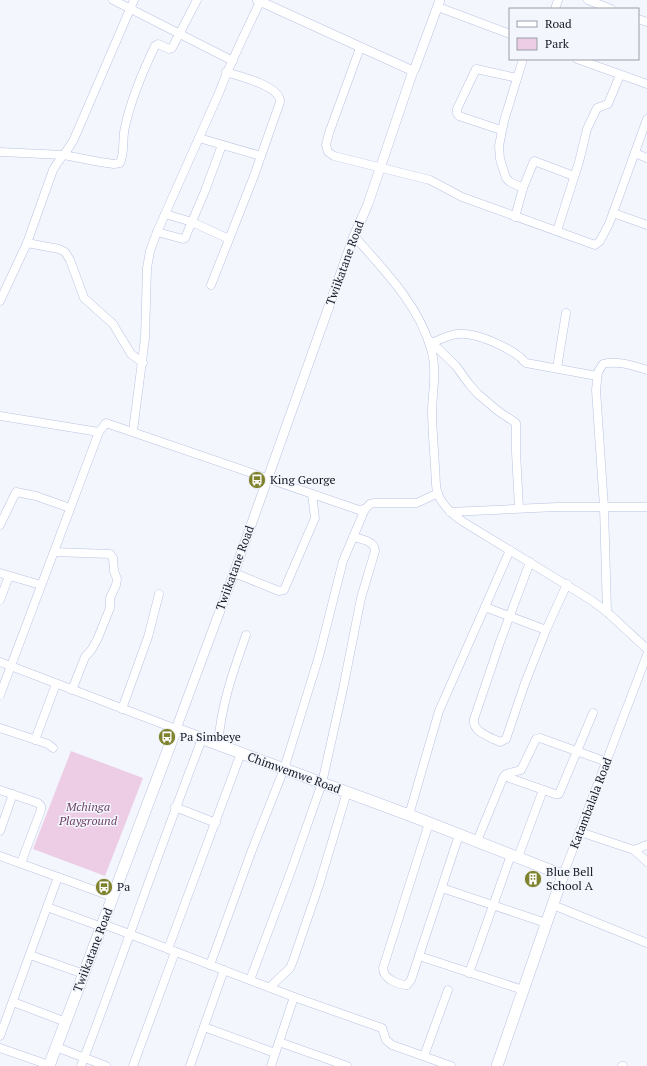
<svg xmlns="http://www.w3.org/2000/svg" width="647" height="1066" font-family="'PT Serif',serif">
	<rect width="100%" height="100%" fill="#f3f6fc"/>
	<polygon fill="#edcde5" points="71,751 143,778 105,876 33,849"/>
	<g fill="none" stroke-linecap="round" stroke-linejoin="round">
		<defs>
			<g id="minor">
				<polyline points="113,0 233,61"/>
				<polyline points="588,0 611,9"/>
				<polyline points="438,7 510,34"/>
				<polyline points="555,9 558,0"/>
				<polyline points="638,19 647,22"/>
				<polyline points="360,48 329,133 326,145 328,152 334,156 430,180 462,197 595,245 600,241 609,224 647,119"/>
				<polyline points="523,59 504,121 499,146 500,159 506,178 510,182 523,188"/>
				<polyline points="577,59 647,84"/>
				<polyline points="501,130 459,116 457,113 457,109 476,69 517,78"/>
				<polyline points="199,138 261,156"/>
				<path d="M 0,152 L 64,155 L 100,162 L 114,164 L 120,163 C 125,153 122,138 125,127 C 131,99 143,71 155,46 L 158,44 L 169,49 L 172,48 L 197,0"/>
				<polyline points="635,153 647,158"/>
				<polyline points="613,213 647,225"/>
				<polyline points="165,214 192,222 229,239"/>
				<polyline points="515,217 523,188 534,161 574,176"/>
				<polyline points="557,231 579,162 587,129 597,108 608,104 620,75"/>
				<polyline points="157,232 183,239 185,238 205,191 222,145"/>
				<path d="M 354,236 C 383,269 419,305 431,349 C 437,368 433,390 432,409 C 432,429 434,448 435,467 C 436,476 435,487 438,495 C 444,507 454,516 465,523 L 591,600 L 607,612 L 647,649"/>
				<polyline points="27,243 59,249 65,252 70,260 84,298 113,324 131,354 143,363"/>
				<path d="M 211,285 L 254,176 L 280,102 C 281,86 239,76 226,72"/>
				<path d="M 0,301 L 27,243 L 53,170 C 59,159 68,151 74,139 L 134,0"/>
				<polyline points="429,340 456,366 469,384 478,394 498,411 516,423 516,452 519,508"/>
				<path d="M 433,343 C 442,338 455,333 465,334 C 481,335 507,347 520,357 C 522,359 524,362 526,363 L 597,376"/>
				<polyline points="557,368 566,313"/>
				<polyline points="0,416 99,432"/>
				<path d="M 133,431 L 145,338 L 147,268 L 150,251 L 157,232 L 219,93 C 230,63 246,31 260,2"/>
				<polyline points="450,512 557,507 647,507"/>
				<polyline points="0,525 16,492 36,496 70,508"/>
				<polyline points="54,552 110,554 113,558 114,571 117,579 116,585 110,598 110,608 97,640 92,649 85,657 72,690"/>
				<path d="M 530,562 L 500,642 L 474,719 C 472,732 490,737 500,742 L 506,739 L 525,683 L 546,630 L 567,584"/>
				<polyline points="0,573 41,585"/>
				<polyline points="234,573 279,591 284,590 315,518 312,494"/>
				<polyline points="0,600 9,576"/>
				<polyline points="485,607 546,630"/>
				<path d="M 607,612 L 604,507 L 596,390 L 598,372 L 603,364 C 617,360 634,366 647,370"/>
				<polyline points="0,662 176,729"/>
				<polyline points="0,695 99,432 106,423 359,510 365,509"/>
				<polyline points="122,709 148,637 159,594"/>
				<polyline points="0,728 48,744 53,748"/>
				<polyline points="35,740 56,684"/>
				<path d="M 218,745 C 221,705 233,672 246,635"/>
				<polyline points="504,776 555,794 559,794 593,713"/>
				<polyline points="0,790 38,803 41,806 41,810 21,863"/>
				<polyline points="175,807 216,823"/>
				<polyline points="409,815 439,711 510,550"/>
				<path d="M 429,823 L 383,968 C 383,978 397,985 407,985 L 411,980 L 459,835"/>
				<polyline points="0,831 13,794"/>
				<polyline points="580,832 634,850 647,862"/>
				<polyline points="477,841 503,778 506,774 521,770 536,739 540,738 607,762"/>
				<polyline points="634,850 647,845"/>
				<polyline points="0,856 113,897"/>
				<polyline points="518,857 543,790"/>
				<polyline points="563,875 647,655"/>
				<polyline points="442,888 546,923"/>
				<polyline points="553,905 647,943"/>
				<polyline points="47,907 102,927"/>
				<polyline points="103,924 294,997 271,1066"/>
				<polyline points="168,949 241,753"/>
				<polyline points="30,955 84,974"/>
				<polyline points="419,956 523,990"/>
				<polyline points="210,965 252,850 284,769 319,656 343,561 365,509 370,504 375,503 417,503 438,493"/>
				<polyline points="469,973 511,855"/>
				<path d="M 250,980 L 291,871 L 322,783 L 343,689 L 361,598 L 375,551 C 375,541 361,539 353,537"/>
				<polyline points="270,987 290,968 293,961 319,885 347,792"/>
				<polyline points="294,997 379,1027 382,1028 386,1040 392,1045 451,1066"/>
				<polyline points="13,1002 66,1022"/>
				<polyline points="204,1027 275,1053"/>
				<polyline points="0,1036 58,877"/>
				<polyline points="279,1042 347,1066"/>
				<polyline points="56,1047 106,1066"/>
				<polyline points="0,1048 49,1065"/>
				<polyline points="424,1056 448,990"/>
				<path d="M 81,1066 C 123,957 160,847 202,739"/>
				<polyline points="133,1066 175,952"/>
				<polyline points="190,1066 224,970"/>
				<polyline points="622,1066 623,1066"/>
			</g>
			<g id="tertiary">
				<polyline points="257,0 413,71"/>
				<polyline points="176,729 234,573 354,236 368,204 413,71 415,68 440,0"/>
			</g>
			<polyline id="secondary" points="49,1066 176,729 409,815 563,875 497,1066"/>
		</defs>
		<use href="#minor" stroke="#b9c3e3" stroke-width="9"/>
		<use href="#tertiary" stroke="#b9c3e3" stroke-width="10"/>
		<use href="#secondary" stroke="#b9c3e3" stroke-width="12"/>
		<use href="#minor" stroke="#fff" stroke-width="8"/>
		<use href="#tertiary" stroke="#fff" stroke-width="9"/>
		<use href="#secondary" stroke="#fff" stroke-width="11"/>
	</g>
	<defs>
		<symbol id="bus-disc" viewBox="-11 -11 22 22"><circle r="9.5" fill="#7f832d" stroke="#f3f6fc"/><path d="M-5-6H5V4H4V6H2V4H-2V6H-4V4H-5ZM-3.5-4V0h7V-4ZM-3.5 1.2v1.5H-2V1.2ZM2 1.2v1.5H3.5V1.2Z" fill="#fff"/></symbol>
		<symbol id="building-disc" viewBox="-11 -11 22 22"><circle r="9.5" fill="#7f832d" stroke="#f3f6fc"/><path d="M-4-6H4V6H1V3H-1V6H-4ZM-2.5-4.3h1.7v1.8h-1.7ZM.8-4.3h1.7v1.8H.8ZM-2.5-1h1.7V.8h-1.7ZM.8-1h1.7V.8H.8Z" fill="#fff"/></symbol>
	</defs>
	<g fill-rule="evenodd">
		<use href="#bus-disc" x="247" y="470" width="20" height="20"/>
		<use href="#bus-disc" x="157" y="727" width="20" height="20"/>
		<use href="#building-disc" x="523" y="869" width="20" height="20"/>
		<use href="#bus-disc" x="94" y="877" width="20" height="20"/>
	</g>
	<g text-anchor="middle" stroke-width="3" stroke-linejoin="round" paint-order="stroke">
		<g font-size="12" fill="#151924" stroke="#f3f6fc">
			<text transform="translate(345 263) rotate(-70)" y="4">Twiikatane Road</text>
			<text transform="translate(235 568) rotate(-70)" y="4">Twiikatane Road</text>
			<text transform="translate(294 773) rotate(20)" y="4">Chimwemwe Road</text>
			<text transform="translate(591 803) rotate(-69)" y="4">Katambalala Road</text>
			<text transform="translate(93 950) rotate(-69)" y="4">Twiikatane Road</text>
		</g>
		<g font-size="12" fill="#151924" stroke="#f3f6fc" text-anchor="start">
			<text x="270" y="484">King George</text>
			<text x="180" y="741">Pa Simbeye</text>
			<text x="546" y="876">Blue Bell<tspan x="546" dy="14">School A</tspan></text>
			<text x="117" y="891">Pa</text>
		</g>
		<g font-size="12" font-style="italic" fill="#714468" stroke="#f3f6fc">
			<text x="88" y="811">Mchinga<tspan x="88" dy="14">Playground</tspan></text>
		</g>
	</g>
	<rect x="509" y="8" width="130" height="52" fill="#f3f6fc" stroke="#9a9ea6"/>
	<rect x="517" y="21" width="20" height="6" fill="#ffffff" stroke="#9a9ea6"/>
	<text x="545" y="28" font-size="12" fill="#151924">Road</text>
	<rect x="517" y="38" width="20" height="12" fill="#edcde5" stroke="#9a9ea6"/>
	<text x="545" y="48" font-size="12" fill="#151924">Park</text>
</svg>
